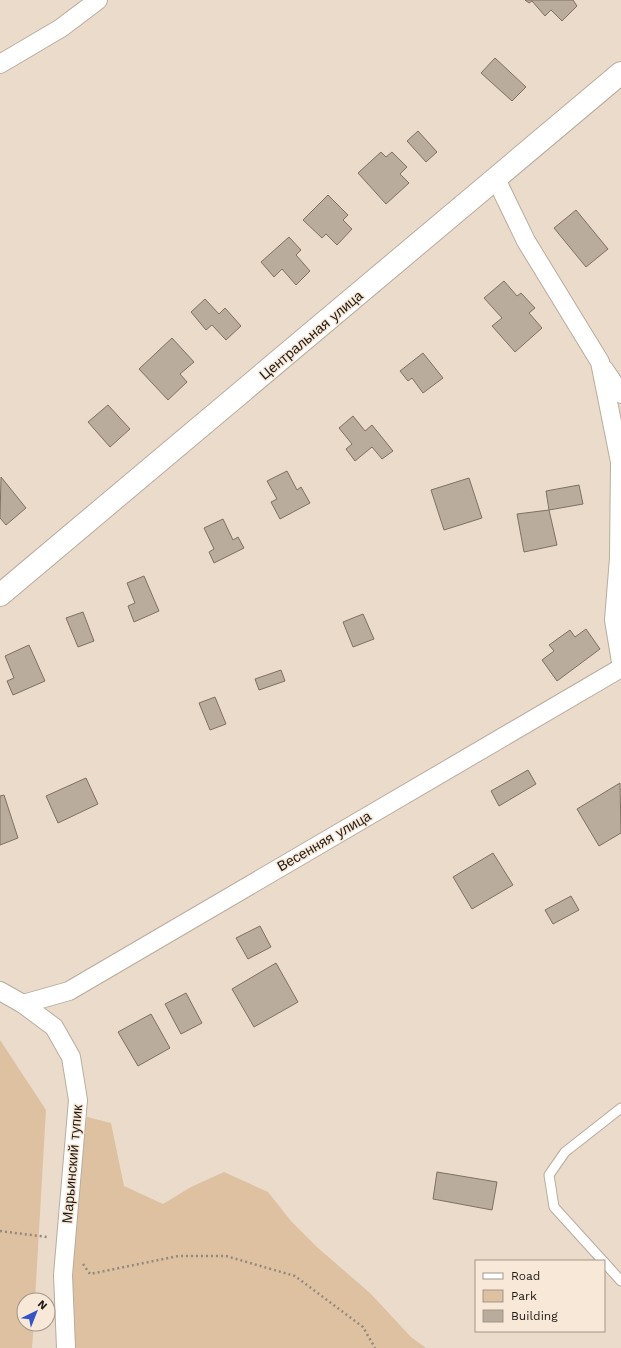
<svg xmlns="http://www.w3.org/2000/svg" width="621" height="1348" font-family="'Work Sans',sans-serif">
	<rect width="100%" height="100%" fill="#eadbcb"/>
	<g fill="#dec1a1">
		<polygon points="0,1040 46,1110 35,1300 24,1300 24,1324 34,1324 32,1348 0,1348"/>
		<polygon points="87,1117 111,1123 124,1186 163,1204 191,1187 224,1172 268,1192 291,1221 318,1248 370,1293 411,1337 426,1348 70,1348 68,1256"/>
	</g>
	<g fill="#baac9c" stroke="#7e7162">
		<polygon points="525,0 573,0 577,6 562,21 551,10 545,16 532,1 529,3"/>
		<polygon points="495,58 526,87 512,101 481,73"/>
		<polygon points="418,131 437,152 426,162 407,141"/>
		<polygon points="381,152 386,157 392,152 407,167 400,174 409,183 386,204 358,173"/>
		<polygon points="328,195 348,215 343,220 352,229 337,245 326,234 322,238 303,220"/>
		<polygon points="576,210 608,249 586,267 554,228"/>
		<polygon points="289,237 301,250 296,255 310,271 296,285 282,269 274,277 261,262"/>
		<polygon points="504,281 517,296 521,293 535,308 529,313 542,328 515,352 492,326 502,318 484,298"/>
		<polygon points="205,299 219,314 225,308 241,326 226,340 212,325 206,330 191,312"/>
		<polygon points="172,338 194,362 180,374 187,382 168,400 139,369"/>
		<polygon points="423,353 443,378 423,393 412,378 408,381 400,371"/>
		<polygon points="108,405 130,429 110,447 88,422"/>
		<polygon points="353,416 365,431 372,425 393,451 382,459 372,447 355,461 346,449 352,444 339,428"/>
		<polygon points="287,471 297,490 301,487 310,503 280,519 271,502 277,499 267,481"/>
		<polygon points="1,477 26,508 6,525 0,518"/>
		<polygon points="469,478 482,518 444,530 431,490"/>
		<polygon points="579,485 583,504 549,510 546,491"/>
		<polygon points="549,510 557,545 524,552 517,514"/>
		<polygon points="223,519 233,540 238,537 244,548 214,563 209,552 214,549 204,528"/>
		<polygon points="144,576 159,611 134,622 128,606 135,603 127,583"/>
		<polygon points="83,612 94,641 78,647 66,618"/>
		<polygon points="363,614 374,639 353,647 343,622"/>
		<polygon points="586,629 600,649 557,681 542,660 554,651 549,645 570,630 575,637"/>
		<polygon points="29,645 45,681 13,695 7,681 14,678 5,656"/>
		<polygon points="281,670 285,681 259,690 255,679"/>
		<polygon points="215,697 226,724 210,730 199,703"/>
		<polygon points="528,770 536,784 499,806 491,791"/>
		<polygon points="86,778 98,804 58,823 46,796"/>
		<polygon points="620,783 621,833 599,846 577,809"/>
		<polygon points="4,795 18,838 0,845 0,796"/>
		<polygon points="493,853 513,885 472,909 453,877"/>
		<polygon points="571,896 579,910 553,924 545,910"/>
		<polygon points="260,926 271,947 248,959 236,938"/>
		<polygon points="276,963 298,1002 254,1027 232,989"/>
		<polygon points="186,993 202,1023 181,1034 165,1004"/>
		<polygon points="151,1014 170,1048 138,1066 118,1032"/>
		<polygon points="437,1172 497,1182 492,1210 433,1199"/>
	</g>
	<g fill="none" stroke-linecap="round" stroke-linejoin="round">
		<defs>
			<g id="lane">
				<polyline points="603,1261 554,1207 549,1175 565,1152 621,1108"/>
				<polyline points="604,1262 621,1281"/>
			</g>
			<g id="street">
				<polyline points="0,64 61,28 98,0"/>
				<polyline points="496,179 526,241 600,362 620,462 619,558 614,620 621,662"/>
				<polyline points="604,369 621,394"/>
				<polyline points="0,991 23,1004 54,1027 71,1057 78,1100 63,1275 66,1348"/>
				<polyline points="23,1004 69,991 621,668"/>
			</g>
			<polyline id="secondary" points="0,595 621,73"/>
		</defs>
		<use href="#lane" stroke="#baac9d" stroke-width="11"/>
		<use href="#street" stroke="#baac9d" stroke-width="20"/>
		<use href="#secondary" stroke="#baac9d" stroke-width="24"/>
		<g stroke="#94897e" stroke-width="2.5" stroke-dasharray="2 3" stroke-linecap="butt">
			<polyline points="0,1231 47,1237"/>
			<polyline points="83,1264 90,1274 178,1256 226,1256 295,1276 363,1327 375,1348"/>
		</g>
		<use href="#lane" stroke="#fff" stroke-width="9"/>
		<use href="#street" stroke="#fff" stroke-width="18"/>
		<use href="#secondary" stroke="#fff" stroke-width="22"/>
	</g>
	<g text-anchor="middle" stroke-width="3" stroke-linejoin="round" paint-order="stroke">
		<g font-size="14" fill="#1e1913" stroke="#f8e8d8">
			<text transform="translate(311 335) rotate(-40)" y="5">Центральная улица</text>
			<text transform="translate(324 841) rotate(-30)" y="5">Весенняя улица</text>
			<text transform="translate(72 1164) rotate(-85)" y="5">Марьинский тупик</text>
		</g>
	</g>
	<rect x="475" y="1260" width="130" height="72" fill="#f8e8d8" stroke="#a19589"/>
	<rect x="483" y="1273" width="20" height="6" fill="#ffffff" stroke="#a19589"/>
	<text x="511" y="1280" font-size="12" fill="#1e1913">Road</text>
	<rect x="483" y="1290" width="20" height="12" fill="#dec1a1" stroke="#a19589"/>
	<text x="511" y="1300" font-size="12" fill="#1e1913">Park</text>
	<rect x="483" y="1310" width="20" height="12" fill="#baac9c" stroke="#a19589"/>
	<text x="511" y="1320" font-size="12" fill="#1e1913">Building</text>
	<g transform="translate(36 1312) rotate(43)"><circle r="19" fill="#f8e8d8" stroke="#a19589"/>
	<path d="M0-3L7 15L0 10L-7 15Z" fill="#3553c4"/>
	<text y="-6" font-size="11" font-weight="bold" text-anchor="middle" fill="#1e1913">N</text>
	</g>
</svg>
